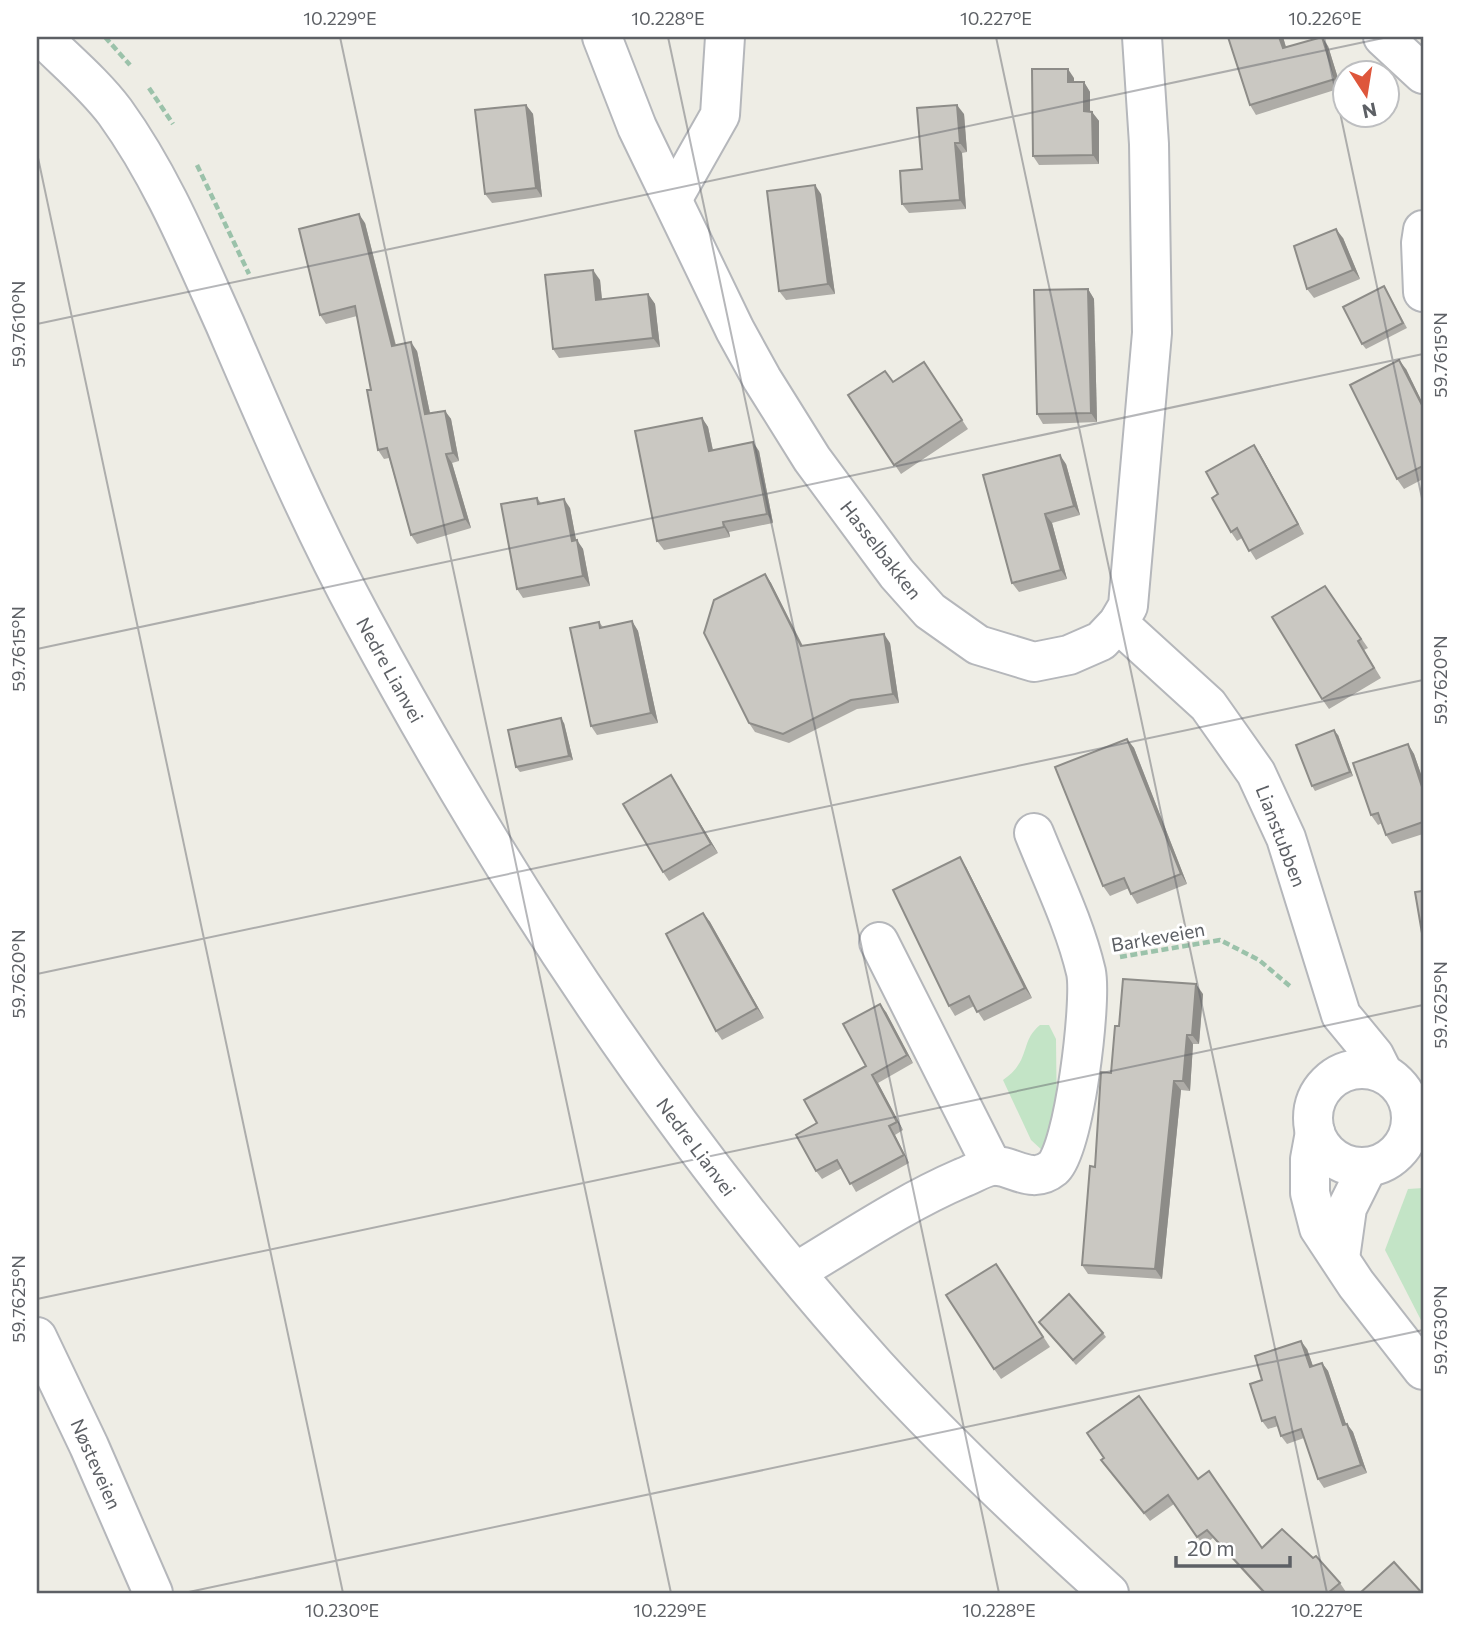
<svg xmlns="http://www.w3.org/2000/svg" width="1460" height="1630" font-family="Commissioner,sans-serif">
	<rect width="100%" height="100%" fill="#eeede5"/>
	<g fill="#c3e4c6">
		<path d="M 1040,1025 L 1049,1025 L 1056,1039 L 1057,1131 L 1044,1152 L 1031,1140 L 1003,1080 C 1032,1060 1019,1042 1040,1025 Z"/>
		<polygon points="1423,1188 1423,1324 1385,1250 1408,1189"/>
	</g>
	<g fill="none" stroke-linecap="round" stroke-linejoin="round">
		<defs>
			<g id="minor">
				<path d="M 42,37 C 66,61 94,84 115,112 C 162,177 192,251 225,324 C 268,424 310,523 362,619 C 506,886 673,1141 876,1366 C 949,1446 1029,1521 1109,1593"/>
				<polyline points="602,37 637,127 735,330 762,379 812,459 897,574 930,611 978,645 1034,662 1069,655 1101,641 1118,623 1128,606 1152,333 1149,144 1142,37"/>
				<polyline points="1383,37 1423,74"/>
				<polyline points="673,198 720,115 725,37"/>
				<polyline points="1423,230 1421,243 1423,292"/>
				<polyline points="1118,623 1208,705 1256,773 1286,838 1341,1015 1374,1055 1383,1073"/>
				<polyline points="879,942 992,1166"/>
				<circle cx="1362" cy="1118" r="49"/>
				<polyline points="1315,1132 1310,1159 1310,1193 1319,1228 1356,1284 1423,1370"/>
				<polyline points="1340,1258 1347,1208 1367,1168"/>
				<path d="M 796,1272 C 851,1239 904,1203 962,1178 C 971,1175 983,1167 992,1166 C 1012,1164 1031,1186 1053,1168 C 1074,1151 1092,1001 1086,972 C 1075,925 1052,878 1034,833"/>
				<polyline points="37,1337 89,1446 153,1593"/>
			</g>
		</defs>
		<use href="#minor" stroke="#b5b7bb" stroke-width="42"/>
		<g stroke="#9bc2aa" stroke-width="4.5" stroke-dasharray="7 3.5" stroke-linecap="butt">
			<polyline points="105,37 130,65"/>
			<polyline points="149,88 173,124"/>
			<polyline points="197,165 249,274"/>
			<polyline points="1120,957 1220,940 1259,960 1291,987"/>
		</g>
		<use href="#minor" stroke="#fff" stroke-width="38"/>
	</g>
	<g fill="#aeaca7">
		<polygon points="1283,37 1286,47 1328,46 1341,88 1256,115 1250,105"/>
		<polygon points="1074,78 1074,82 1084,82 1090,92 1090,112 1092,112 1099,121 1099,164 1039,165 1033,156"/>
		<polygon points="526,105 533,114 542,197 492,203 485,194"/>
		<polygon points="964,114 967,152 962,153 966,209 909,213 902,204 922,169"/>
		<polygon points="821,194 835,294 786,300 779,291"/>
		<polygon points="365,223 396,345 417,351 430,413 445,411 451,419 459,461 452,463 471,528 417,544 411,535 389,458 384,459 378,450 371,390 357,316 326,324 320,315"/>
		<polygon points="1343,238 1360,279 1314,298 1307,289"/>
		<polygon points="600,280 602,300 648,294 655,304 660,347 559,358 553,349"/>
		<polygon points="1088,289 1094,299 1097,422 1043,424 1037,414"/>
		<polygon points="1387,291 1407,328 1366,349 1362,344"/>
		<polygon points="924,362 968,429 901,474 848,395 893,382"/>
		<polygon points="1406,369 1423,404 1423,479 1404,489 1397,479"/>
		<polygon points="702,418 708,427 713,450 759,451 773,523 729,532 730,537 664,550 657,541"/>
		<polygon points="1260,454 1304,534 1256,560 1242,538 1237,541 1231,532 1218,494"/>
		<polygon points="1066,464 1080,515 1052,523 1067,579 1019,592 1012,583"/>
		<polygon points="537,498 541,503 570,508 576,540 583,549 590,586 523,598 517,589"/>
		<polygon points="765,574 771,583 803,646 890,643 899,703 857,709 789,743 755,732 749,723"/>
		<polygon points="1325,586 1368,648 1364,650 1381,678 1329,709 1322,699"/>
		<polygon points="632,621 638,631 658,723 597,735 591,726 599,622 603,627"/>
		<polygon points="564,723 573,760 520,772 516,767"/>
		<polygon points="1338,735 1353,776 1315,791 1312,786"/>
		<polygon points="1127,739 1134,748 1187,884 1137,904 1131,894 1129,888 1110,896 1103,886"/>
		<polygon points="1408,744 1414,754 1423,780 1423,834 1392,844 1386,835 1382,823 1378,825 1371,815"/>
		<polygon points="671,775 718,853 669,881 663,872"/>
		<polygon points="966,867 1032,998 984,1021 974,1006 955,1016 949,1006"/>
		<polygon points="703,913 710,922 764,1018 722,1040 716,1031"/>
		<polygon points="1203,994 1199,1044 1193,1044 1190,1091 1181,1090 1162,1279 1088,1274 1082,1265 1095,1167 1119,1026"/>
		<polygon points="886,1012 913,1063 878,1083 903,1130 895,1135 909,1163 856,1192 842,1168 822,1179 816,1171 817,1123 866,1066"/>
		<polygon points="996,1264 1050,1347 1001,1379 994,1369"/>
		<polygon points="1039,1322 1103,1333 1106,1337 1076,1365"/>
		<polygon points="1307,1349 1313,1366 1322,1363 1328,1371 1346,1424 1347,1424 1353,1432 1367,1473 1324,1488 1318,1479 1304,1438 1287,1444 1281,1436 1278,1426 1268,1429 1262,1421 1262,1380"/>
		<polygon points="1101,1460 1198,1479 1262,1548 1340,1583 1346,1592 1345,1593 1263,1593 1213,1538 1203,1545 1174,1504 1150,1521"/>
	</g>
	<g fill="#8d8c88">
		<polygon points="1279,37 1283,37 1289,58 1283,48"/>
		<polygon points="1322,37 1328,46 1341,88 1335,79"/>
		<polygon points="1068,69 1074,78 1074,92 1068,82"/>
		<polygon points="1084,82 1090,92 1090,121 1084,111"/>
		<polygon points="526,105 533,114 542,197 536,188"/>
		<polygon points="957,105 964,114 967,152 960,143"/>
		<polygon points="1092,112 1099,121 1099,164 1093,155"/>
		<polygon points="955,143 962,153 966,209 960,200"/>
		<polygon points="815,185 821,194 835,294 828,284"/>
		<polygon points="359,214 365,223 398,355 392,346"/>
		<polygon points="1336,229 1343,238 1360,279 1353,270"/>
		<polygon points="593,270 600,280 603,310 596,300"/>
		<polygon points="1088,289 1094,299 1097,422 1091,413"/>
		<polygon points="648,294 655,304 660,347 653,338"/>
		<polygon points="411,342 417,351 432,423 425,414"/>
		<polygon points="1399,360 1406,369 1423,404 1423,407"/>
		<polygon points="445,411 451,419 459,461 453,453"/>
		<polygon points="702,418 708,427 715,461 709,451"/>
		<polygon points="753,442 759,451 773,523 767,514"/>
		<polygon points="1254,445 1260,454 1304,534 1298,524"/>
		<polygon points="446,454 452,463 471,528 465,519"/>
		<polygon points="1060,455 1066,464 1080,515 1074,506"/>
		<polygon points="564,499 570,508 578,550 572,541"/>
		<polygon points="1045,514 1052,523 1067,579 1061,570"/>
		<polygon points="723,522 729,532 730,537 724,527"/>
		<polygon points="577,540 583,549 590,586 583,576"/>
		<polygon points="765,574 771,583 807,655 801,646"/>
		<polygon points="632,621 638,631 658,723 651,713"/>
		<polygon points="884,634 890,643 899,703 893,694"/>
		<polygon points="561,718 564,723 573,760 569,756"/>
		<polygon points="1334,730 1338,735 1353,776 1350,772"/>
		<polygon points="1127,739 1134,748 1187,884 1181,874"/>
		<polygon points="1408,744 1414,754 1423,780 1423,790"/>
		<polygon points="671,775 677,785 718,853 711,844"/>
		<polygon points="960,857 966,867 1032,998 1025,988"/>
		<polygon points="703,913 710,922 764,1018 757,1008"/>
		<polygon points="1196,984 1203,994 1199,1044 1192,1035"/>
		<polygon points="880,1004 886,1012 913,1063 907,1055"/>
		<polygon points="1187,1035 1193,1044 1190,1091 1183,1081"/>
		<polygon points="872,1075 878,1083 903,1130 897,1122"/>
		<polygon points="1174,1081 1181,1090 1162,1279 1155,1269"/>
		<polygon points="889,1126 895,1135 909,1163 904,1155"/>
		<polygon points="1301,1341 1307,1349 1316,1375 1310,1367"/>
		<polygon points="1322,1363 1328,1371 1349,1433 1343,1425"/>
		<polygon points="1347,1424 1353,1432 1367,1473 1361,1465"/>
	</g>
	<g fill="#cac8c2" stroke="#8d8c88" stroke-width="2">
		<polygon points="1228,37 1279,37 1283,48 1322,37 1335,79 1250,105"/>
		<polygon points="1032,69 1068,69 1068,82 1084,82 1084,111 1092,112 1093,155 1033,156"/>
		<polygon points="526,105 536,188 485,194 475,110"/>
		<polygon points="957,105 960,143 955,143 960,200 902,204 900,171 922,169 917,108"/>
		<polygon points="815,185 828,284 779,291 767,191"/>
		<polygon points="359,214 392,346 411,342 425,414 445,411 453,453 446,454 465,519 411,535 387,448 378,450 367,390 371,390 355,306 320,315 299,229"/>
		<polygon points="1336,229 1353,270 1307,289 1294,246"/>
		<polygon points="593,270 596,300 648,294 653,338 553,349 545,275"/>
		<polygon points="1384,286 1403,323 1362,344 1343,307"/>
		<polygon points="1088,289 1091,413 1037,414 1034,290"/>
		<polygon points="1399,360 1423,407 1423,466 1397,479 1350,385"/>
		<polygon points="924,362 962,420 894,465 848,395 885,371 893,382"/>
		<polygon points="702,418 709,451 753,442 767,514 723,522 724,527 657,541 635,431"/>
		<polygon points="1254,445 1298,524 1249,551 1237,528 1231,532 1212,498 1218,494 1206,472"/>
		<polygon points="1060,455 1074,506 1045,514 1061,570 1012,583 983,475"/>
		<polygon points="537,498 538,504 564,499 572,541 577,540 583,576 517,589 501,504"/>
		<polygon points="765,574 801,646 884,634 893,694 851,700 783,734 749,723 704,633 714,600"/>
		<polygon points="1325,586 1361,639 1358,641 1374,668 1322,699 1272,617"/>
		<polygon points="632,621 651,713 591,726 570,628 599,622 600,628"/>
		<polygon points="561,718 569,756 516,767 508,730"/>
		<polygon points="1334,730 1350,772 1312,786 1296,745"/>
		<polygon points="1127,739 1181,874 1131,894 1124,878 1103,886 1055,767"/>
		<polygon points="1408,744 1423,790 1423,822 1386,835 1378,813 1371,815 1353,763"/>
		<polygon points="671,775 711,844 663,872 623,804"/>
		<polygon points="960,857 1025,988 977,1012 969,996 949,1006 893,890"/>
		<polygon points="1423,891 1423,939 1415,892"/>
		<polygon points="703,913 757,1008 716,1031 666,934"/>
		<polygon points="1123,979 1196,984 1192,1035 1187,1035 1183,1081 1174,1081 1155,1269 1082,1265 1090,1166 1095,1167 1101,1072 1111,1073 1115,1026 1119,1026"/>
		<polygon points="880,1004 907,1055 872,1075 897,1122 889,1126 904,1155 850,1184 837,1160 816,1171 796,1135 817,1123 804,1100 866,1066 843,1024"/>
		<polygon points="996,1264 1043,1337 994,1369 946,1295"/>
		<polygon points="1069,1294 1103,1333 1073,1360 1039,1322"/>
		<polygon points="1301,1341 1310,1367 1322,1363 1343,1425 1347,1424 1361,1465 1318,1479 1301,1429 1281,1436 1275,1417 1262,1421 1250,1384 1262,1380 1255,1356"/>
		<polygon points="1139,1396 1198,1479 1209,1471 1262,1548 1282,1529 1313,1558 1316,1556 1340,1583 1328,1593 1265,1593 1207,1530 1197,1537 1168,1495 1144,1513 1101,1460 1104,1458 1087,1433"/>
		<polygon points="1394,1562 1422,1593 1360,1593"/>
	</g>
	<path fill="none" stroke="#5d6065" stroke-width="2" stroke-opacity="0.45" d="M 340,37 L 671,1593M 668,37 L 999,1593M 996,37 L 1327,1593M 1324,37 L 1423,503M 37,153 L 343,1593M 37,324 L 1388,37M 37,649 L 1423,354M 37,974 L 1423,680M 37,1299 L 1423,1005M 184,1593 L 1423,1330"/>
	<g text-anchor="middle" stroke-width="6" stroke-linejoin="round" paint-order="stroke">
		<g font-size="19" fill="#5d6065" stroke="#fff">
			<text transform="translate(881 550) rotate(52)" y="7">Hasselbakken</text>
			<text transform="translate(390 670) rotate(61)" y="7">Nedre Lianvei</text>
			<text transform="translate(1281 836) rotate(69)" y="7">Lianstubben</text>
			<text transform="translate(1158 937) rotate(-10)" y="7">Barkeveien</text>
			<text transform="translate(696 1147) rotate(53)" y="7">Nedre Lianvei</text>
			<text transform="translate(96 1464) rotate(66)" y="7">Nøsteveien</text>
		</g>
	</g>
	<rect width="1460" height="1630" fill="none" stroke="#ffffff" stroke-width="77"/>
	<g transform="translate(1366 94) rotate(168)"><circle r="33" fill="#ffffff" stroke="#bebfc1" stroke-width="2"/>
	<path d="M0-5L12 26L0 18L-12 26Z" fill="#de563b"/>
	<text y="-10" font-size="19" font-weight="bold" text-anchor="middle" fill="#5d6065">N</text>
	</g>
	<path d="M1176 1556v10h114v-10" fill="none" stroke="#5d6065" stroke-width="3.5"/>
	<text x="1187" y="1556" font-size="21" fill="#5d6065" stroke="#ffffff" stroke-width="5" paint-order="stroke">20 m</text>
	<rect x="38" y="38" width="1384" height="1554" fill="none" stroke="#5d6065" stroke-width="2.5"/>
	<g font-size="18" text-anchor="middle" fill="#5d6065">
		<text x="340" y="25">10.229°E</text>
		<text x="668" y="25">10.228°E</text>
		<text x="996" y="25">10.227°E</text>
		<text x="1325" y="25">10.226°E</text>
		<text transform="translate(19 324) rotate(-90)" y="6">59.7610°N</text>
		<text transform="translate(1441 355) rotate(-90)" y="6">59.7615°N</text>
		<text transform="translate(19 649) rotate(-90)" y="6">59.7615°N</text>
		<text transform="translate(1441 680) rotate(-90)" y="6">59.7620°N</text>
		<text transform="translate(19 974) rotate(-90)" y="6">59.7620°N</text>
		<text transform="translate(1441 1005) rotate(-90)" y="6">59.7625°N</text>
		<text transform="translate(19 1299) rotate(-90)" y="6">59.7625°N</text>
		<text transform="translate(1441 1330) rotate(-90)" y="6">59.7630°N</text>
		<text x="342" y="1617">10.230°E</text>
		<text x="670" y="1617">10.229°E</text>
		<text x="999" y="1617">10.228°E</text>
		<text x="1327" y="1617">10.227°E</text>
	</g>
</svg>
